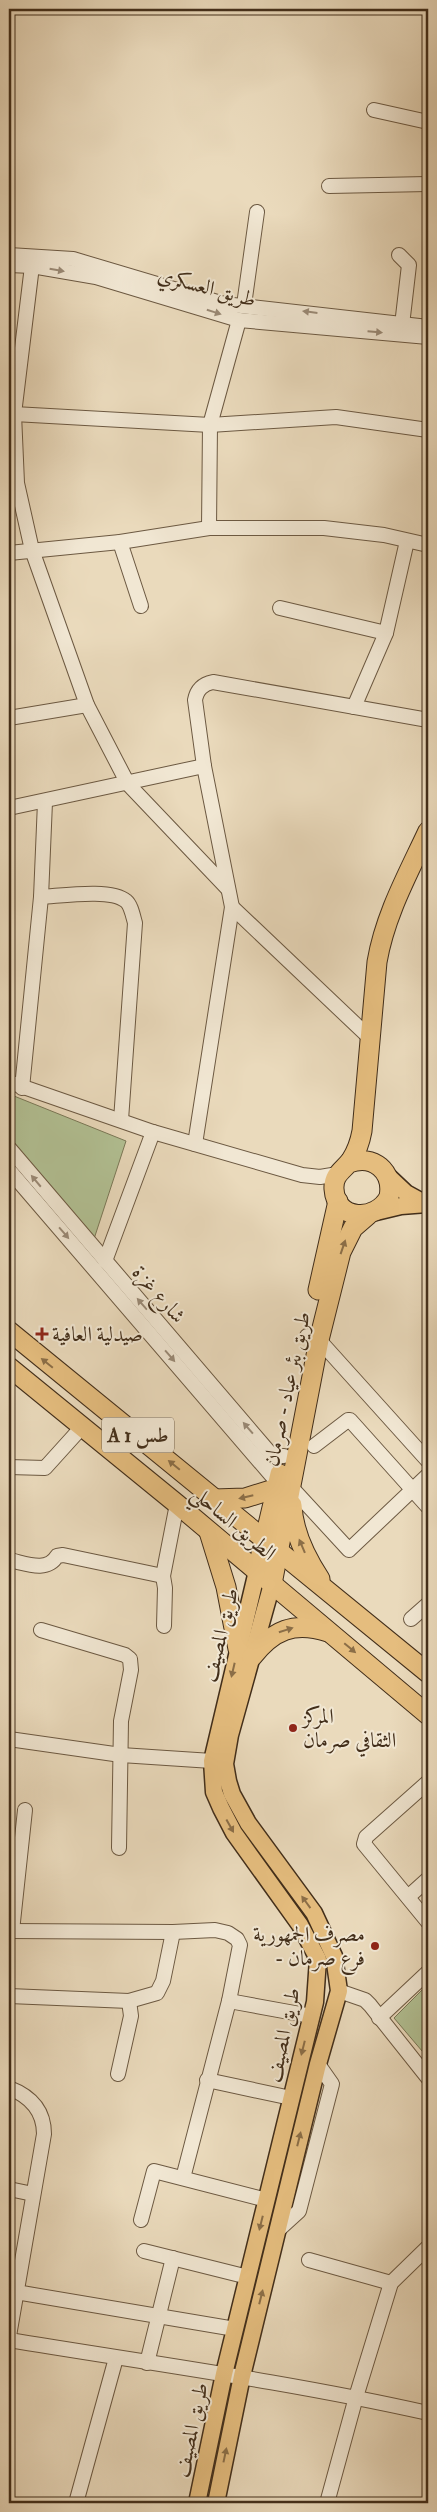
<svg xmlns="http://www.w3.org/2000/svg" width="437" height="2512" font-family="'IM FELL Double Pica',Amiri,serif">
	<rect width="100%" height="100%" fill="#eadabc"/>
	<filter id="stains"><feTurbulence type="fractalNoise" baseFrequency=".004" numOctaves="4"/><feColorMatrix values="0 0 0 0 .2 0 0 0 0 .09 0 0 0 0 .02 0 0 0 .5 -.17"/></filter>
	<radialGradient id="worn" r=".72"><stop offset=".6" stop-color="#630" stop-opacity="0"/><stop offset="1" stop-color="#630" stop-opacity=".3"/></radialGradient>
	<g fill="#b2c194" stroke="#7a7857">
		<polygon points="9,1094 126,1141 93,1242 9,1143"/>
		<polygon points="428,1984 428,2058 394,2018"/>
	</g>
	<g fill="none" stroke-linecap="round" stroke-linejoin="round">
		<defs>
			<g id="minor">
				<polyline points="374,110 428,122"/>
				<polyline points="329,186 428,184"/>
				<polyline points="9,255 73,259 224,304 428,327"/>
				<polyline points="399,255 409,265 402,325"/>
				<polyline points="9,265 32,266 96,277 239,320 428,337"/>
				<polyline points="32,266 14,414 17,483 32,550 87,705 128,784 228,889"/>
				<polyline points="244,305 257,212"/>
				<polyline points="14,414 210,425 336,417 428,430"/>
				<polyline points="209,528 210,425 239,320"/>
				<polyline points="120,542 141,606"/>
				<polyline points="9,553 120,542 209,528 324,528 384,535 428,545"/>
				<polyline points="280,608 386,633"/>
				<polyline points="354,707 386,633 407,541"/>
				<polyline points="9,718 87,705"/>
				<polyline points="9,808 204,766"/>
				<path d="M 41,897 C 61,896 111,888 126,901 C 131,905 133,916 135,923 L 121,1120"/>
				<polyline points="232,907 371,1039"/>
				<polyline points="9,1082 153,1132 302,1175 320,1177 338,1174"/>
				<polyline points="22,1088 41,897 45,802"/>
				<path d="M 195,1144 L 232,907 L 204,766 L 195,700 C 197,689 203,684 213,682 L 428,720"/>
				<polyline points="9,1148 269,1452 276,1456 284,1456"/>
				<polyline points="9,1170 278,1483"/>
				<polyline points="105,1261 153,1132"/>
				<polyline points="307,1336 319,1340 428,1461"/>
				<polyline points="314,1446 348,1420 350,1420 428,1507"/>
				<polyline points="9,1467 45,1468 82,1427"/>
				<polyline points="290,1486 349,1550 428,1475"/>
				<path d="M 9,1560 C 25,1563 47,1573 57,1556 L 63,1555 L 163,1576"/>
				<polyline points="411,1619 428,1604"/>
				<polyline points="164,1626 165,1588 163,1576 177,1504"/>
				<polyline points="41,1630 125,1655 130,1659 131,1670 121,1721 119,1848"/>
				<polyline points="9,1739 121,1755 212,1761"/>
				<polyline points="428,1782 366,1837 364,1844 428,1922"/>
				<polyline points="408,1897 428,1879"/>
				<polyline points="9,1931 173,1932 215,1930 228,1933 237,1939 240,1945 229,2001 183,2178"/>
				<polyline points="12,1931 25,1810"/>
				<polyline points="339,1991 365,2000 370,2005 428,2078"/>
				<polyline points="9,1996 129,2001 157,1993 163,1981 173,1932"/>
				<polyline points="229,2001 311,2016"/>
				<polyline points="379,2018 428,1972"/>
				<polyline points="118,2074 131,2016 129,2001"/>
				<polyline points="207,2080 291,2098"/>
				<path d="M 9,2088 C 30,2096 44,2110 44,2134 L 9,2336"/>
				<polyline points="9,2189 33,2194"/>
				<polyline points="141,2220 154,2171 267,2200"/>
				<polyline points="277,2231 299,2211 332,2084 318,2064"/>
				<polyline points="144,2251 248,2277"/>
				<polyline points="309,2260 391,2283"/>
				<polyline points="16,2292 235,2329"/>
				<path d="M 9,2340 C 149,2363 290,2382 428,2413"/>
				<polyline points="147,2363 173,2258"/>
				<polyline points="76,2503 116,2358"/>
				<polyline points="327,2503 356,2397 391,2283 428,2247"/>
			</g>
			<g id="major">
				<polyline points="389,1177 406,1193 426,1204"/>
				<polyline points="376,1212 401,1206 427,1204"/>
				<polyline points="197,2503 224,2374 315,2002 318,1959 300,1925 234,1833 221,1808 214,1792 212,1761 257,1571"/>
				<polyline points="216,2503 242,2376 318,2064 339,1991 334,1956 314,1913 248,1823 232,1794 228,1781 225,1764 230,1735 272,1584"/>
			</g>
			<g id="highway">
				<path d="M 349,1163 C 373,1154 394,1171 389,1197 C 376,1222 336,1221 334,1189 C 333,1174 344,1170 351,1160 C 357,1151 360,1142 362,1131 L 377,962 C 385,915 408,874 428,831"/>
				<polyline points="318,1290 338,1201"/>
				<polyline points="9,1331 428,1673"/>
				<polyline points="9,1367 177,1504 428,1715"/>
				<polyline points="214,1499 245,1498 277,1488"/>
				<path d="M 292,1505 C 293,1531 305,1556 320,1579"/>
				<polyline points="209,1532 226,1587 238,1649"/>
				<polyline points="257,1571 280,1474"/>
				<polyline points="272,1584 319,1340 341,1252 353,1228 368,1215"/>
				<path d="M 252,1657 C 273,1630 294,1621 328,1632"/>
			</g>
		</defs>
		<use href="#minor" stroke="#6c5942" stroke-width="16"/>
		<use href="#major" stroke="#422e1a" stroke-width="19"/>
		<use href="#highway" stroke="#422e1a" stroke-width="21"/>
		<use href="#minor" stroke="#f1e7d3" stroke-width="14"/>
		<use href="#major" stroke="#e5bd7e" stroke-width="16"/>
		<use href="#highway" stroke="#e5bd7e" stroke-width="19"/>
	</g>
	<defs><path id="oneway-solid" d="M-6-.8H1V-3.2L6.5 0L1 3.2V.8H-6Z" transform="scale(1.25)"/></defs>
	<g fill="#9a8a76">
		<use href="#oneway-solid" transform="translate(57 270) rotate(10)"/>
		<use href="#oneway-solid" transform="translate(214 312) rotate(17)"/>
		<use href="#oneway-solid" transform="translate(310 312) rotate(-173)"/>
		<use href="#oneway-solid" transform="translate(375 332) rotate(5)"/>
		<use href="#oneway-solid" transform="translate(36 1181) rotate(-130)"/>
		<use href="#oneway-solid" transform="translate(64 1233) rotate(49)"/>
		<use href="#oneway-solid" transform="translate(142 1304) rotate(-131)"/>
		<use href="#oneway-solid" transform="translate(170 1356) rotate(49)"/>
		<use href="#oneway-solid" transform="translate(248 1428) rotate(-131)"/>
	</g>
	<g fill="#8b6e47">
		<use href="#oneway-solid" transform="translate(343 1247) rotate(-71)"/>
		<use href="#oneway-solid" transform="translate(47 1363) rotate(-141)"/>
		<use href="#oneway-solid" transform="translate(174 1465) rotate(-141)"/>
		<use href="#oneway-solid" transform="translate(246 1497) rotate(167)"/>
		<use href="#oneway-solid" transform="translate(302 1546) rotate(-113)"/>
		<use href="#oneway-solid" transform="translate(286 1630) rotate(-18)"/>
		<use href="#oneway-solid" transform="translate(350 1648) rotate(40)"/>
		<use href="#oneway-solid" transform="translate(233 1670) rotate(103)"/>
		<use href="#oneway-solid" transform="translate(230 1826) rotate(61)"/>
		<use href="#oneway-solid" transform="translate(306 1902) rotate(-126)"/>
		<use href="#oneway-solid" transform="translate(303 2048) rotate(104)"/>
		<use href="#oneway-solid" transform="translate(299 2139) rotate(-76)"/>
		<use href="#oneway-solid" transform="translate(261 2223) rotate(104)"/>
		<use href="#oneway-solid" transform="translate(261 2297) rotate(-76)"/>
		<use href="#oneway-solid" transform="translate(225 2455) rotate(-78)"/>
	</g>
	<g fill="#8f2418" stroke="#f1e7d3" stroke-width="2">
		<path d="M39.5 1326.5h5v5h5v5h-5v5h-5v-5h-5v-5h5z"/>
		<circle cx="293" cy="1728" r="5"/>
		<circle cx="375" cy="1946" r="5"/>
	</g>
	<g text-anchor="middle" stroke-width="4" stroke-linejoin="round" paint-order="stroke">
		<rect fill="#f1e7d3" stroke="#766652" stroke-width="1" x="102" y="1417.5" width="72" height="35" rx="4"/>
		<g font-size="20" font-weight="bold" fill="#422e1a">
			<text x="138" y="1442">A 1 طس</text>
		</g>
		<g font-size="21" fill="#422e1a" stroke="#f1e7d3">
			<text transform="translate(207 287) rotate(15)" y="7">طريق العسكري</text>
			<text transform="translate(159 1294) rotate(49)" y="7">شارع غزة</text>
			<text transform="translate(287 1389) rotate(-78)" y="7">طريق بئر عياد - صرمان</text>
			<text transform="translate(234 1523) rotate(40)" y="7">الطريق الساحلي</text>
			<text transform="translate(220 1635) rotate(-76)" y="7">طريق المصيف</text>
			<text transform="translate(283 2035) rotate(-78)" y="7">طريق المصيف</text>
			<text transform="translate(191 2430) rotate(-78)" y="7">طريق المصيف</text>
		</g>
		<g font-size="21" fill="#422e1a" stroke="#f1e7d3" text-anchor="start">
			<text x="52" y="1341">صيدلية العافية</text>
			<text x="303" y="1723">المركز<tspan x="303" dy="24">الثقافي صرمان</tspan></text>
			<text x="365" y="1941" text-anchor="end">مصرف الجمهورية<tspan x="365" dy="24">- فرع صرمان</tspan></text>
		</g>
	</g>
	<rect width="437" height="2512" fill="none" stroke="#eadabc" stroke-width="30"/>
	<rect x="10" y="10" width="417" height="2492" fill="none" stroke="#422e1a" stroke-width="2.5"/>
	<rect x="15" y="15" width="407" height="2482" fill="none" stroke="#422e1a"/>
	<rect width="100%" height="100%" filter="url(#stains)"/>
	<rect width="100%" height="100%" fill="url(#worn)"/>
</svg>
